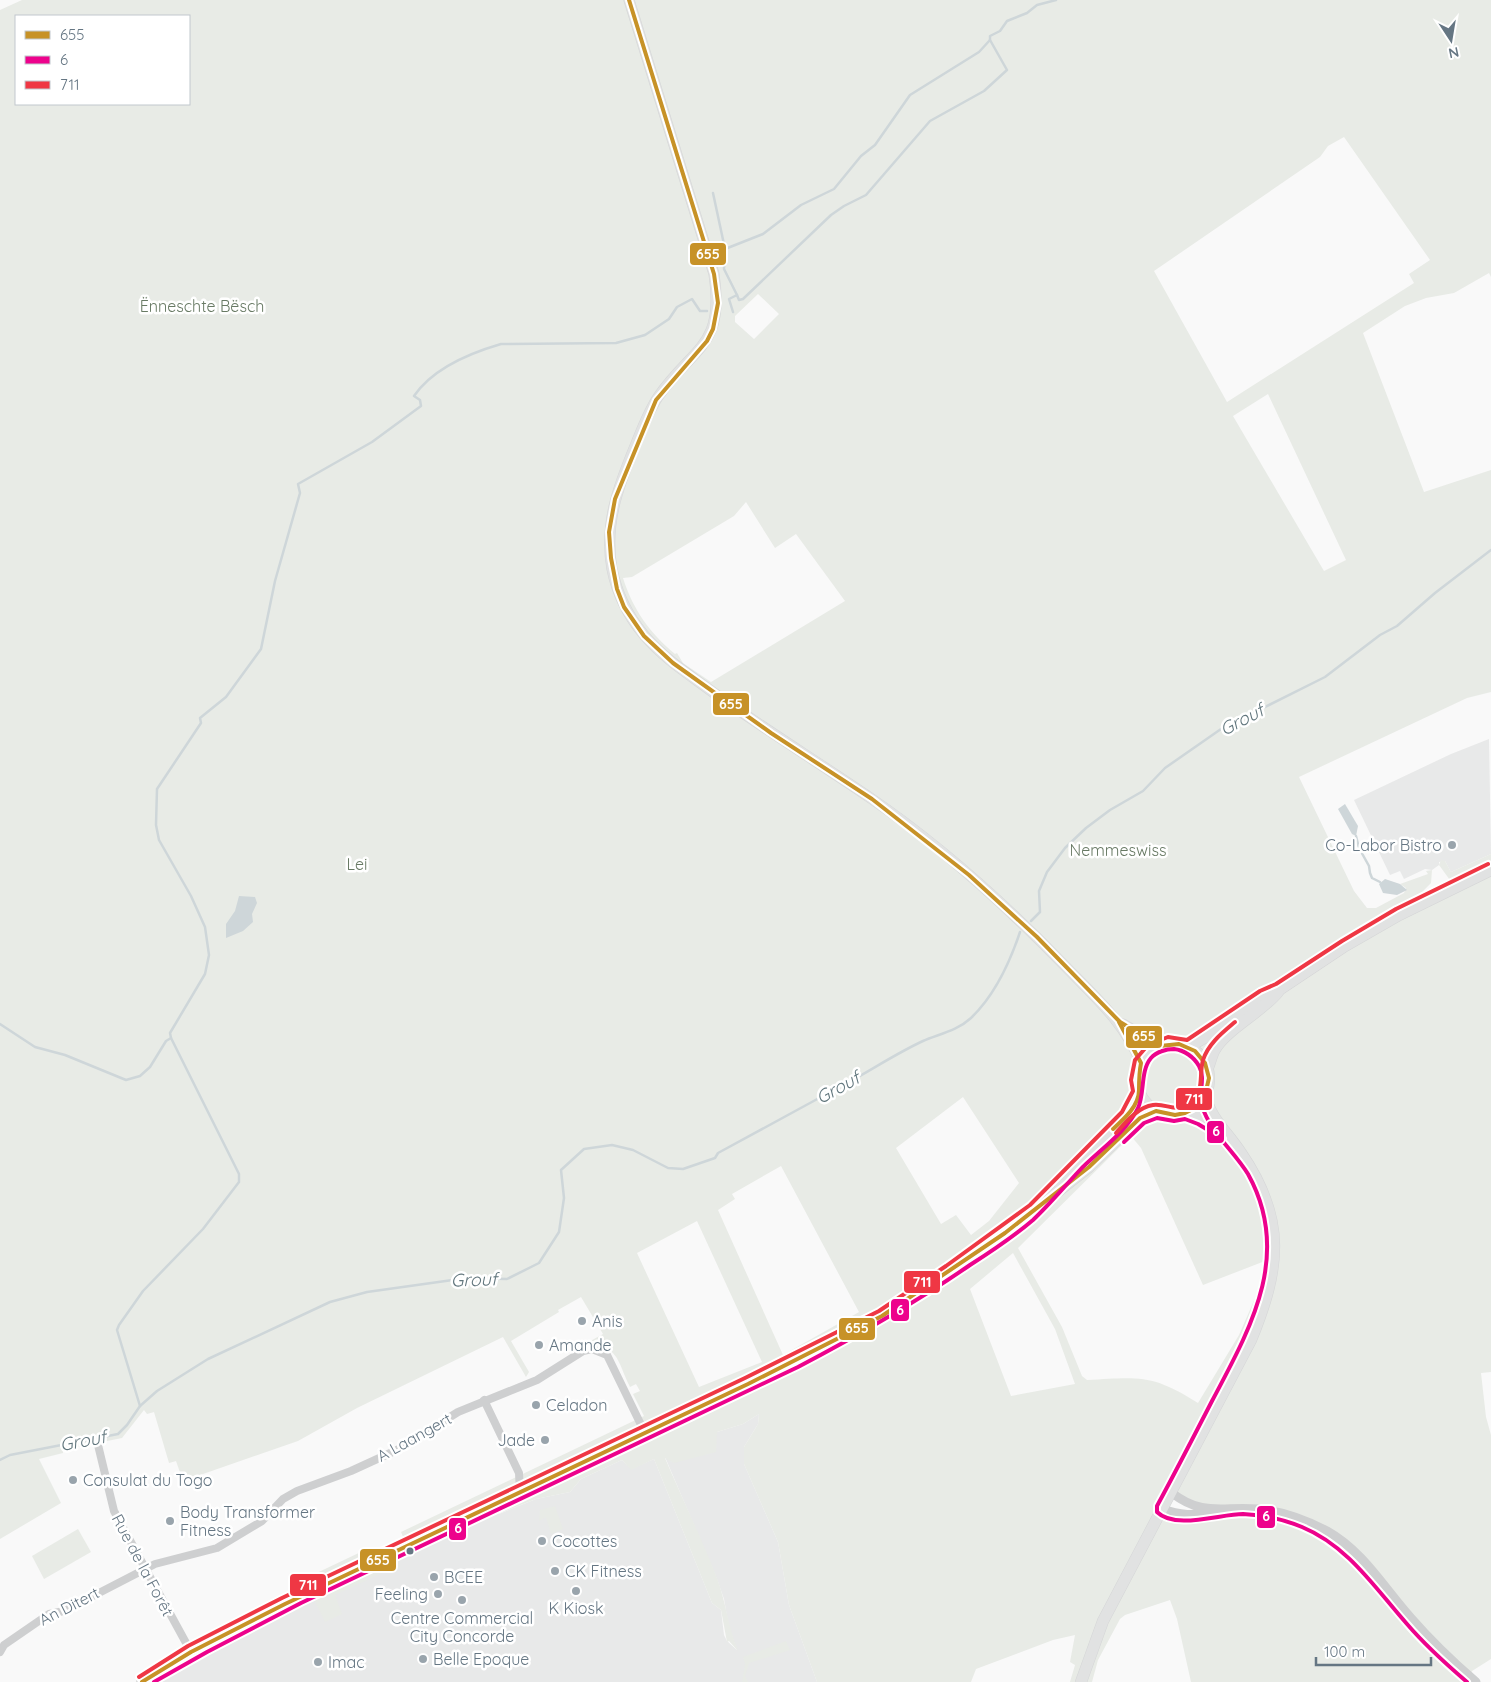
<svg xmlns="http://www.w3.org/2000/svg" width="1491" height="1682" font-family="Quicksand,sans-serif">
	<rect width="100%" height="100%" fill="#f9f9f9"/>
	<g fill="#e8e9e9">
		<polygon points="1489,739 1491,854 1451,872 1445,861 1439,862 1439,865 1432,870 1425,869 1404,879 1400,871 1390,875 1354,800 1451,754"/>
		<polygon points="759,1414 758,1424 744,1447 744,1464 778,1542 789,1605 817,1682 142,1682 371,1563 369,1557 405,1540 407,1546 494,1505 499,1514 536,1499 570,1492 581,1479 622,1460 631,1469 654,1459 712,1603 721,1610 724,1635 727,1641 737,1650 729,1628 724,1599 717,1579 665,1457 717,1432 743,1424"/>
	</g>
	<g fill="#e8ebe6" fill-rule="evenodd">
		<path d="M 22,0 L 1491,0 L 1491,277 L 1489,273 L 1454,293 L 1426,298 L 1405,306 L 1363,333 L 1424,492 L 1491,470 L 1491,692 L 1467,698 L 1299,777 L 1354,891 L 1367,908 L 1376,908 L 1404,893 L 1406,888 L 1400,884 L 1428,874 L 1426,871 L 1432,870 L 1431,883 L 1422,892 L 1380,914 L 1348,944 L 1455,887 L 1439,865 L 1441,860 L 1445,861 L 1451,872 L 1491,854 L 1491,1372 L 1481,1373 L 1486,1417 L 1491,1435 L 1491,1659 L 1472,1671 L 1469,1682 L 1191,1682 L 1177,1619 L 1170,1600 L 1125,1615 L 1120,1619 L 1098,1660 L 1092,1682 L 1070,1682 L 1075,1665 L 1070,1662 L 1075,1635 L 1053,1640 L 976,1669 L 971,1682 L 817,1682 L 789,1605 L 778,1542 L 744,1464 L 744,1447 L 758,1424 L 759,1414 L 743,1424 L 717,1432 L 716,1452 L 674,1463 L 665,1458 C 682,1498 701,1537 717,1578 C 726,1602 728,1627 738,1651 L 729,1641 L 727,1642 L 721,1610 L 712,1603 L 654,1459 L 631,1470 L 622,1460 L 581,1479 L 570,1492 L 536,1499 L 498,1514 L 494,1505 L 407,1546 L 401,1532 L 644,1416 L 633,1394 L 640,1391 L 636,1384 L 630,1387 C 616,1358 619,1346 585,1344 L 603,1334 L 581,1297 L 558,1310 L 559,1312 L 511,1341 L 529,1372 L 526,1377 L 503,1337 L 357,1408 L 298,1441 L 183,1481 L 176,1461 L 169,1463 L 154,1412 L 147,1414 L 144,1410 L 122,1438 L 63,1450 L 63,1453 L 39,1459 L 61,1503 L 0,1539 L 0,10 ZM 16,16 L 189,16 L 189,104 L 16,104 ZM 1344,137 L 1430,260 L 1409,274 L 1414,283 L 1227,402 L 1154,271 L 1320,157 L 1328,146 ZM 758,294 L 779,314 L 754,339 L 735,322 L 735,316 ZM 1268,394 L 1346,560 L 1324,571 L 1233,416 ZM 746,502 L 775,548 L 796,534 L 845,601 L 711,682 L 683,663 L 677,653 L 675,654 C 650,633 633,610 623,578 L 632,577 L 734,516 ZM 963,1097 L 1019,1183 L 989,1221 L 971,1235 L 956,1215 L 941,1224 L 896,1148 ZM 1131,1136 L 1141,1148 L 1203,1285 L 1265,1261 L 1256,1296 L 1239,1335 L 1198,1403 C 1153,1374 1139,1377 1087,1380 L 1082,1376 L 1062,1327 L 1018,1248 ZM 781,1166 L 859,1312 L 783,1355 L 718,1210 L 735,1199 L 732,1194 ZM 697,1221 L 762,1362 L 699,1387 L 637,1253 ZM 1013,1253 L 1055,1329 L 1075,1384 L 1011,1396 L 970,1289 ZM 1172,1493 L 1211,1513 L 1163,1509 Z"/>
		<polygon points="555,1506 563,1529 551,1534 546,1517 539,1521 540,1510"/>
		<polygon points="78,1529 91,1552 44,1579 32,1556"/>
		<polygon points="365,1550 374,1568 397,1561 399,1565 335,1595 342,1614 325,1622 304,1579"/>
		<polygon points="786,1641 790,1650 749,1663 745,1676 748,1682 742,1682 745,1664 743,1657"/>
	</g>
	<g fill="#ced6d9">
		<polygon points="1345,804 1358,826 1356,836 1352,834 1338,809"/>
		<polygon points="1385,879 1400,884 1407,890 1397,895 1383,893 1379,884"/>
		<polygon points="239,896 255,897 257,903 252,914 253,922 243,931 226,938 226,924 235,911"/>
	</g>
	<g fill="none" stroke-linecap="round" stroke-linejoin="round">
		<g stroke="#ced6d9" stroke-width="2.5">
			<polyline points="713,193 725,249"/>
			<polyline points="737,295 724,269 725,249 763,234 801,205 834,189 861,156 875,145 910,95 979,52 990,40 990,36 1000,31 1007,21 1027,13 1037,5 1056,0"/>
			<polyline points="733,312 729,299 737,295 739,300 743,299 831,215 844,206 866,195 930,121 984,91 1007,70 990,40"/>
			<polyline points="1356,836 1359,848 1369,866 1370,873 1372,878 1380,882"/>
			<polyline points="1031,921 1040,912 1039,891 1047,872 1065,848 1086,828 1110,810 1143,791 1165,768 1221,729 1325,677 1380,635 1397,626 1435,593 1491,550"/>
			<polyline points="0,1024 35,1047 65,1055 126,1080 140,1076 150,1067 166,1041 171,1038"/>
			<path d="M 140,1406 L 117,1330 L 119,1325 L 143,1291 L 203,1229 L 239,1182 L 239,1174 L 171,1038 L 170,1033 L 205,974 L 209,955 L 205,927 L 191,896 L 159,840 L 156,825 L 157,789 L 201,723 L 200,718 L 226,697 L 261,649 L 275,581 L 300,493 L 298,484 L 372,442 L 421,406 L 420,400 L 414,396 C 433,368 470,353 501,344 L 616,343 L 645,335 L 669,319 L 677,307 L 692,299 L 700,311 L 707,311"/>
			<path d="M 0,1460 L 10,1455 L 118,1434 L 127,1425 L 140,1406 L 157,1391 L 208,1359 L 330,1302 L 367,1292 L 467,1278 L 507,1279 L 539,1263 L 559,1232 L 564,1198 L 561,1170 L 584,1149 L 612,1145 L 633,1150 L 668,1168 L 683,1169 L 715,1158 L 718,1153 L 832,1091 L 840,1084 L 849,1082 C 873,1069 897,1053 923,1041 C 939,1034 957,1031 971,1018 C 994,996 1010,962 1020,932"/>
		</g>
		<defs>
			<g id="secondary">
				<path d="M 629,0 L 714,274 C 725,348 693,346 658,397 C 648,412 642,429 635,446 C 618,487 604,524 612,569 C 617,594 628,616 644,635 C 665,660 693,677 718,696 C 768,731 819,763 869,797 C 941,846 1006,905 1066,967 C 1095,997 1125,1023 1141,1063"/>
				<polyline points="1123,1024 1160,1046"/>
			</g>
			<g id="primary">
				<circle cx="1173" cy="1079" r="36"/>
				<polyline points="1188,1047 1206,1037 1263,996 1279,990 1345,946 1399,915 1491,870"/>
				<path d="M 1207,1070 C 1210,1064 1211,1057 1214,1051 C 1225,1030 1262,1012 1278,992"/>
				<polyline points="1185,1113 1201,1118 1222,1131"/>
				<polyline points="1059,1183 1127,1116 1135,1104 1139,1091"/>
				<polyline points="142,1682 191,1652 285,1604 748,1384 882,1316 1005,1233 1089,1167 1140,1118 1156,1111"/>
				<path d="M 1081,1682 L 1103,1621 L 1251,1340 C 1280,1269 1287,1220 1241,1153 C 1228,1133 1210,1118 1205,1095"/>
			</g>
		</defs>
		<use href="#secondary" stroke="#d5d6d7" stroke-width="11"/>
		<use href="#primary" stroke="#d5d6d7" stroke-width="12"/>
		<g stroke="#cecfd0" stroke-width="8">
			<polyline points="484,1400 519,1473 520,1492"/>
			<polyline points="98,1445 114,1511 191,1652"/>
			<polyline points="0,1652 4,1645 49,1614 64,1611 155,1564 217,1548 262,1521 283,1499 297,1491 351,1471 399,1449 458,1412 537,1380 583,1351 592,1349 607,1355 645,1433"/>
		</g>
		<g stroke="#cecfd0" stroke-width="9">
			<path d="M 1172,1493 C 1203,1517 1222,1506 1258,1509 C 1282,1511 1306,1520 1327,1531 C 1363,1551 1384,1588 1411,1618 C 1431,1641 1453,1662 1476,1682"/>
			<path d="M 1163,1509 C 1180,1516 1194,1515 1212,1513"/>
		</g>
		<use href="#secondary" stroke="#e1e2e2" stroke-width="10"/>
		<use href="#primary" stroke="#e1e2e2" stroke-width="11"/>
		<defs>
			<g id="bus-1">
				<path d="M 1113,1129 C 1124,1119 1139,1106 1139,1090 C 1139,1080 1139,1073 1141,1063 L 1119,1022"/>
				<polyline points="142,1682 191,1652 285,1604 748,1384 882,1316 1005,1233 1089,1167 1140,1118 1156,1111 1175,1115 1185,1113 1193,1109 1205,1095 1209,1078 1205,1063 1195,1051 1179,1044 1160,1046 1120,1022 1037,937 969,875 872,799 771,733 673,663 644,636 624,607 617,589 611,558 609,532 615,499 656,400 707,341 713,329 718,303 714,274 629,0"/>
			</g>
			<g id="bus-2">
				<polyline points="1124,1142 1144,1123 1157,1118 1174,1121 1185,1119 1198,1124 1223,1139"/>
				<path d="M 154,1682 L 207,1652 L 301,1603 L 798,1367 C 857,1336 915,1303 970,1265 C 992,1251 1013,1237 1033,1220 C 1049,1205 1064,1187 1079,1171 C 1098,1151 1126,1133 1138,1108 C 1145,1093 1140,1071 1151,1058 C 1156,1052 1166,1049 1174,1049 C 1184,1050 1194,1057 1199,1066 C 1206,1079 1198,1092 1202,1106 C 1210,1132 1234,1151 1248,1174 C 1293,1255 1250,1329 1212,1401 C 1194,1436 1176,1471 1157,1506 L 1157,1512 C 1175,1530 1220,1514 1243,1514 C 1263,1515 1283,1519 1302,1527 C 1348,1546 1375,1588 1407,1624 C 1425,1645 1446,1664 1467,1682"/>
			</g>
			<g id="bus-3">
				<path d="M 1116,1133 C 1126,1122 1138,1107 1153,1105 C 1168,1103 1177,1115 1193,1101 C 1204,1090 1199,1074 1203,1060 C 1208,1044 1222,1033 1235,1022"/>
				<polyline points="139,1677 188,1646 282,1598 745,1378 879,1311 946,1266 1030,1205 1122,1112 1133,1091 1131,1080 1135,1060 1148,1045 1168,1037 1187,1040 1260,991 1276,984 1342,941 1396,909 1488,864"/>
			</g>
		</defs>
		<use href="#bus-1" stroke="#fff" stroke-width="8"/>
		<use href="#bus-2" stroke="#fff" stroke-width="8"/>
		<use href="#bus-3" stroke="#fff" stroke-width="8"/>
		<use href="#bus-1" stroke="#c79227" stroke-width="4"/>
		<use href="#bus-2" stroke="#ed028c" stroke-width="4"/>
		<use href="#bus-3" stroke="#ef3744" stroke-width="4"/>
	</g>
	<g fill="#99a4ac" stroke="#fff" stroke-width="2">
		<circle cx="1452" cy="845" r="5"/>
		<circle cx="582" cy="1321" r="5"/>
		<circle cx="539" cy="1345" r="5"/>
		<circle cx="536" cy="1405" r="5"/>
		<circle cx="545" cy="1440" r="5"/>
		<circle cx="73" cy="1480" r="5"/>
		<circle cx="170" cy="1521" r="5"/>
		<circle cx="542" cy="1541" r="5"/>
		<circle cx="555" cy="1571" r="5"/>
		<circle cx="434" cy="1577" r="5"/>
		<circle cx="576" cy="1591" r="5"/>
		<circle cx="438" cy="1594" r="5"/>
		<circle cx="462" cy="1600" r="5"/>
		<circle cx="423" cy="1659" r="5"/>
		<circle cx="318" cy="1662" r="5"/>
	</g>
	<circle fill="#657683" stroke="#fff" stroke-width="2" cx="410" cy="1551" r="4.5"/>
	<g text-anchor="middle" stroke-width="5" stroke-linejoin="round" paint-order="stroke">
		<g font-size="16" fill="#687a64" stroke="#fff">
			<text x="202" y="312">Ënneschte Bësch</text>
			<text x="1118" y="856">Nemmeswiss</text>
			<text x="357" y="870">Lei</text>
		</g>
		<g font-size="16" fill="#657683" stroke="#fff" text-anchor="start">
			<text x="1442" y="851" text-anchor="end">Co-Labor Bistro</text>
			<text x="592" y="1327">Anis</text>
			<text x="549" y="1351">Amande</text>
			<text x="546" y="1411">Celadon</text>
			<text x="535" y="1446" text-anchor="end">Jade</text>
			<text x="83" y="1486">Consulat du Togo</text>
			<text x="180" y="1518">Body Transformer<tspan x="180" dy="18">Fitness</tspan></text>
			<text x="552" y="1547">Cocottes</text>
			<text x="565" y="1577">CK Fitness</text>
			<text x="444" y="1583">BCEE</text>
			<text x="428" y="1600" text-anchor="end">Feeling</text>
			<text x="576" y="1614" text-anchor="middle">K Kiosk</text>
			<text x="462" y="1624" text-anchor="middle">Centre Commercial<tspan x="462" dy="18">City Concorde</tspan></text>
			<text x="433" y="1665">Belle Epoque</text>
			<text x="328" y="1668">Imac</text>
		</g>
		<g font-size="16" fill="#657683" stroke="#fff">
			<text transform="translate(414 1437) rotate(-29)" y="6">A Laangert</text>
			<text transform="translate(143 1565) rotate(62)" y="6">Rue de la Forêt</text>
			<text transform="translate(69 1606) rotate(-27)" y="6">An Ditert</text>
		</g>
		<g font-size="18" font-style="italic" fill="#60757c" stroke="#fff">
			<text transform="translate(1242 720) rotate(-28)" y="6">Grouf</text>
			<text transform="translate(838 1088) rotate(-29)" y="6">Grouf</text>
			<text transform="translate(474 1280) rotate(-2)" y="6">Grouf</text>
			<text transform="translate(83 1441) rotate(-11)" y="6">Grouf</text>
		</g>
	</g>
	<g stroke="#fff" stroke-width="2">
		<rect x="689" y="242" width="38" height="24" rx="5" fill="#c79227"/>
		<rect x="712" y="692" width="38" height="24" rx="5" fill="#c79227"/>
		<rect x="1125" y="1025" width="38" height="24" rx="5" fill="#c79227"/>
		<rect x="1175" y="1087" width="38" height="24" rx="5" fill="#ef3744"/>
		<rect x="1206" y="1120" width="19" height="24" rx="5" fill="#ed028c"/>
		<rect x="903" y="1270" width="38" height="24" rx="5" fill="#ef3744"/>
		<rect x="890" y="1298" width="20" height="24" rx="5" fill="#ed028c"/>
		<rect x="838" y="1317" width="38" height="24" rx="5" fill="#c79227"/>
		<rect x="1256" y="1505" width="20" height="24" rx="5" fill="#ed028c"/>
		<rect x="448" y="1517" width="19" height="24" rx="5" fill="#ed028c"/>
		<rect x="359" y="1548" width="38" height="24" rx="5" fill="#c79227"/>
		<rect x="289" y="1573" width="38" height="24" rx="5" fill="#ef3744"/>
	</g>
	<g font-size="14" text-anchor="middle" font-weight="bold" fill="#fff">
		<text x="708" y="259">655</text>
		<text x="731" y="709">655</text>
		<text x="1144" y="1041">655</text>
		<text x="1194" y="1104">711</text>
		<text x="1216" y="1136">6</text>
		<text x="922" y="1287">711</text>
		<text x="900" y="1315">6</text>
		<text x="857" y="1333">655</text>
		<text x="1266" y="1521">6</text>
		<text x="458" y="1533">6</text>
		<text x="378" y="1565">655</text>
		<text x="308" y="1590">711</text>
	</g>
	<rect x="15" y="15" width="175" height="90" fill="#ffffff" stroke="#c1c8cd"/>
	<rect x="25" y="31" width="25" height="8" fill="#c79227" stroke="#c1c8cd"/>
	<text x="60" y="40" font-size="15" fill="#657683">655</text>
	<rect x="25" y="56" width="25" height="8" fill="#ed028c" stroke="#c1c8cd"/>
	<text x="60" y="65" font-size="15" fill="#657683">6</text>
	<rect x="25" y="81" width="25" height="8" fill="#ef3744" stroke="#c1c8cd"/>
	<text x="60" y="90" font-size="15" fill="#657683">711</text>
	<g transform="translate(1451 40) rotate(168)" stroke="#ffffff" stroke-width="4" paint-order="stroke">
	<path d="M0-4L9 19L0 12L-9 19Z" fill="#657683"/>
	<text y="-8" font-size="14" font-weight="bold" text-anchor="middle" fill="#657683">N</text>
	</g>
	<path d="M1316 1657v8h115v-8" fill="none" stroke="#657683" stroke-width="2.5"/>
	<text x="1324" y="1657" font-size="15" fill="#657683" stroke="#ffffff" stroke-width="4" paint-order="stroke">100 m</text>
</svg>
